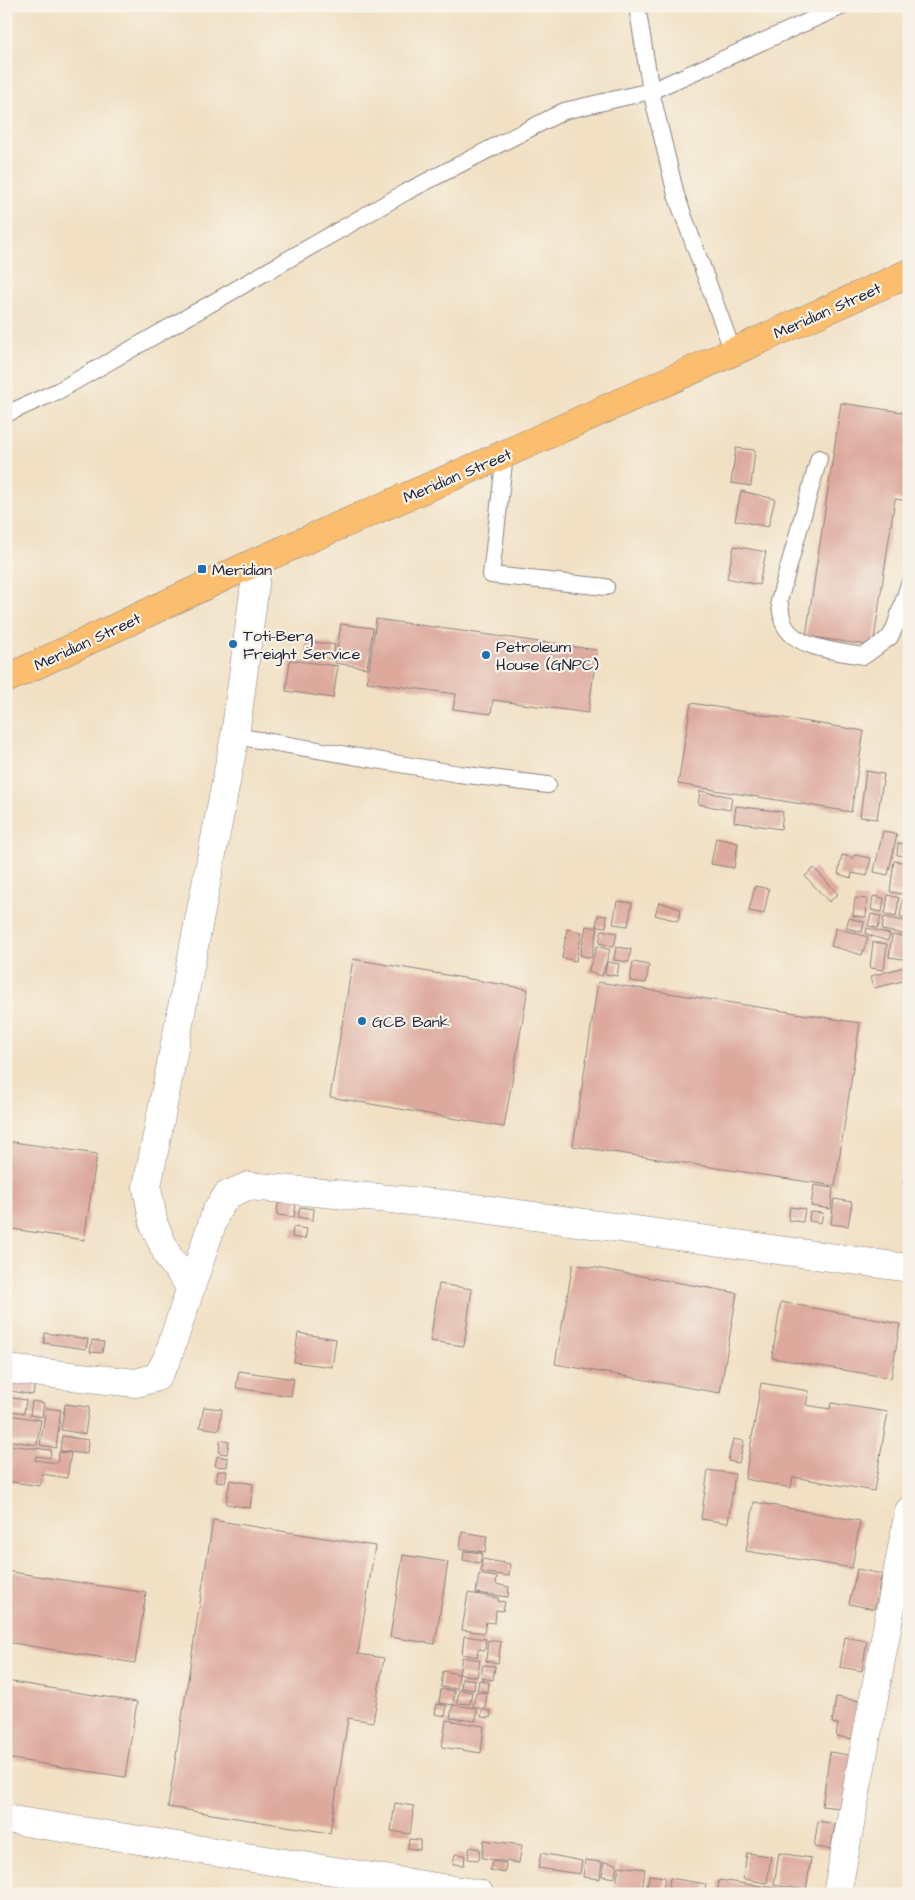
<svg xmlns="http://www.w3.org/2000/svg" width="915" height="1900" font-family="'Architects Daughter',sans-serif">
	<rect width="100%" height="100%" fill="#f7f3e8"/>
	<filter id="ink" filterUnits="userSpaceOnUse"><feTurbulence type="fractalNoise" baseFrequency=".02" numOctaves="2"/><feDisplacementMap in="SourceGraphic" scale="10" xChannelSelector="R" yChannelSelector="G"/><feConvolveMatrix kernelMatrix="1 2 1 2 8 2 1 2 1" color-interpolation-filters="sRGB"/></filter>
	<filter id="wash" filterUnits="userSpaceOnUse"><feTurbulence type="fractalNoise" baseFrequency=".0096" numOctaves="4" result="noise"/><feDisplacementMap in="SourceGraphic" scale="20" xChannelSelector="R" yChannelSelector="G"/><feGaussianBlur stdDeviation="1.12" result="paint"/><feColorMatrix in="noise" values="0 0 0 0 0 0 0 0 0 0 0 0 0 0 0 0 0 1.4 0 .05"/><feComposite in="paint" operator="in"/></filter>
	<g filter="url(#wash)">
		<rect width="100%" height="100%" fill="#f1e0c3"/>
		<g id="blocks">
			<g fill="#dda99c">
				<polygon points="841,403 909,413 909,501 895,499 873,646 806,636"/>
				<polygon points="736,448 755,450 751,486 731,483"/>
				<polygon points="741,491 775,499 768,527 735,520"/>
				<polygon points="734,546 766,552 759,585 727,578"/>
				<polygon points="376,619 597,650 588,713 493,700 491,714 453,709 456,694 367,682"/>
				<polygon points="341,624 373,628 367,668 335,663"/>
				<polygon points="307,641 335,645 333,659 305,655"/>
				<polygon points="290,660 338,666 333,698 286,691"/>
				<polygon points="691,703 864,731 851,812 678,784"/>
				<polygon points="866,771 884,774 877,819 860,817"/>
				<polygon points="700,791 732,797 730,810 698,804"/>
				<polygon points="736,806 783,812 781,829 734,822"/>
				<polygon points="883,831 897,835 888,875 874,872"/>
				<polygon points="716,838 738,843 734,868 711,864"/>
				<polygon points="898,843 907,844 906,856 897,855"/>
				<polygon points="842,855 853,858 854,855 871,858 867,876 852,873 851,878 838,874"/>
				<polygon points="894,861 909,863 909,895 890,892"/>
				<polygon points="814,868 838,894 829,902 805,876"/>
				<polygon points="755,886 769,889 764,914 749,911"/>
				<polygon points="888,895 899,898 896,917 885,915"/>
				<polygon points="873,896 884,898 882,912 871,910"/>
				<polygon points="855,898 867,899 866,917 853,916"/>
				<polygon points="903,898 909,899 909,918 900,917"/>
				<polygon points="617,901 632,903 628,926 613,924"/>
				<polygon points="659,902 681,909 678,921 655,915"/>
				<polygon points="871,914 881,916 878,928 868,926"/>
				<polygon points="598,915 607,916 606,927 596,926"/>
				<polygon points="884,917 909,922 909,935 882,930"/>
				<polygon points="849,918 864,922 862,932 846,928"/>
				<polygon points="586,926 598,928 591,958 580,955"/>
				<polygon points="836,928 868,937 862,955 831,946"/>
				<polygon points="867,928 890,934 888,941 866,934"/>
				<polygon points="567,929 582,932 576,961 562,958"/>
				<polygon points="602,930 617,933 614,947 599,943"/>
				<polygon points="892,935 909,937 909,960 889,957"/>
				<polygon points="873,942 887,944 884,970 870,968"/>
				<polygon points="597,946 610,950 602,976 588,972"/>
				<polygon points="616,947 631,949 629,962 614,960"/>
				<polygon points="353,959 528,989 504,1127 330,1097"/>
				<polygon points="607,962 619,964 617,976 605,974"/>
				<polygon points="633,962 649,965 646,983 630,981"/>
				<polygon points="904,967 907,980 874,988 871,976"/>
				<polygon points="598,982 860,1023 835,1186 573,1146"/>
				<polygon points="6,1141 97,1154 84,1240 6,1228"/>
				<polygon points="908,1158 909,1158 909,1185 903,1184"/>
				<polygon points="814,1185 833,1188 831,1209 811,1206"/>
				<polygon points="279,1195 297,1198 294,1217 277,1215"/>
				<polygon points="834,1199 852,1202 848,1226 831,1224"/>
				<polygon points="300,1207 314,1209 313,1220 298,1217"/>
				<polygon points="790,1207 805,1209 803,1222 788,1220"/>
				<polygon points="810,1212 823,1213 821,1223 809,1221"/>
				<polygon points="293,1227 307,1229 305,1239 292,1237"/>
				<polygon points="573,1264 737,1293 720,1393 555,1364"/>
				<polygon points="439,1284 472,1289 464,1346 430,1341"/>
				<polygon points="781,1302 900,1324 891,1378 772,1358"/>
				<polygon points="45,1333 88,1339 86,1349 44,1343"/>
				<polygon points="298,1333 336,1339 332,1367 294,1362"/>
				<polygon points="92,1340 104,1342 102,1353 90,1352"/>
				<polygon points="239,1371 294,1379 291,1396 236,1388"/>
				<polygon points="6,1378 35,1382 33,1395 6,1390"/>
				<polygon points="761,1383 809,1391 806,1405 830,1409 831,1403 888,1412 874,1491 793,1477 791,1488 745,1479"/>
				<polygon points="6,1397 26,1400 24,1413 6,1410"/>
				<polygon points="32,1401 44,1403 42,1417 30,1415"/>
				<polygon points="65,1404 89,1407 85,1434 61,1430"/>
				<polygon points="204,1407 222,1409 219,1430 200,1427"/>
				<polygon points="46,1408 61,1410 56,1448 40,1445"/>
				<polygon points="9,1415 41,1420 37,1445 6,1440"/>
				<polygon points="62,1436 88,1440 87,1454 60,1451"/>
				<polygon points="733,1439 744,1441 739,1463 728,1461"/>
				<polygon points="220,1440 229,1442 227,1454 219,1453"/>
				<polygon points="6,1445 51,1450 50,1458 36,1456 35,1460 57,1463 59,1452 71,1453 67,1478 42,1474 40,1486 6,1481"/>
				<polygon points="217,1456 228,1458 227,1467 215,1466"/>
				<polygon points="708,1470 735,1474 728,1523 701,1519"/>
				<polygon points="218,1471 227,1471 225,1483 216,1482"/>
				<polygon points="230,1480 253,1484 250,1508 226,1504"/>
				<polygon points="754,1502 860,1521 852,1568 746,1551"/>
				<polygon points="213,1520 375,1546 358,1654 384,1658 373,1722 348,1718 330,1833 168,1807"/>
				<polygon points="462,1532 487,1536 485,1552 460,1549"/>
				<polygon points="464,1551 482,1553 480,1563 463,1560"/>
				<polygon points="403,1555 448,1562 435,1644 390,1637"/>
				<polygon points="482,1559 510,1564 509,1576 481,1572"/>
				<polygon points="857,1569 882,1574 874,1609 849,1604"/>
				<polygon points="6,1571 146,1593 135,1663 6,1642"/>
				<polygon points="479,1574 497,1577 496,1584 509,1587 508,1597 476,1593"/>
				<polygon points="468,1593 498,1598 498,1601 505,1602 503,1611 496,1610 495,1623 486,1622 484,1633 462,1630"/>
				<polygon points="464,1636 486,1639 485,1650 478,1649 477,1657 462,1654"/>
				<polygon points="845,1637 867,1641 862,1671 840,1667"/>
				<polygon points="488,1640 501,1642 498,1663 486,1661"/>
				<polygon points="462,1657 480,1660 477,1677 459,1674"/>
				<polygon points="483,1665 495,1666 493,1680 481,1678"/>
				<polygon points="443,1671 459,1674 457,1689 441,1687"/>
				<polygon points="462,1678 475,1680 474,1690 461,1688"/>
				<polygon points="479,1680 489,1682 488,1692 477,1690"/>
				<polygon points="6,1681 137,1702 125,1777 6,1758"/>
				<polygon points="441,1689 455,1691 453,1705 477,1708 476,1721 450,1718 453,1705 439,1703"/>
				<polygon points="459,1690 472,1692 470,1704 457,1703"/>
				<polygon points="476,1692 487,1693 485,1709 473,1707"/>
				<polygon points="836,1697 860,1701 858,1740 836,1736 838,1724 832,1723"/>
				<polygon points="437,1704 447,1706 445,1716 435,1714"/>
				<polygon points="482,1710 491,1711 490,1718 481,1717"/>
				<polygon points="446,1720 484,1726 481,1753 442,1747"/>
				<polygon points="830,1752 854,1756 847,1809 822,1806"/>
				<polygon points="395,1803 414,1806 410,1834 391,1831"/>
				<polygon points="818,1821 835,1824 831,1849 814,1847"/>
				<polygon points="409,1839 420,1840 420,1850 408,1848"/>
				<polygon points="484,1840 522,1845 519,1863 482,1858"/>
				<polygon points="470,1847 480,1849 479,1860 468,1859"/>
				<polygon points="541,1853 582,1861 580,1874 538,1868"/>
				<polygon points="747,1853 771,1856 767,1883 743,1879"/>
				<polygon points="779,1853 811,1858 806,1890 774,1885"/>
				<polygon points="455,1854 465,1855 464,1865 453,1864"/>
				<polygon points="585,1860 602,1862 600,1879 583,1877"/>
				<polygon points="492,1861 506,1863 505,1873 490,1870"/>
				<polygon points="604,1862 617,1864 615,1878 602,1876"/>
				<polygon points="619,1866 645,1869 642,1890 616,1886"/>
				<polygon points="649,1875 665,1877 662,1894 646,1894"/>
				<polygon points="670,1878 706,1884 704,1894 667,1894"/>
				<polygon points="719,1880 787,1890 787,1894 717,1894"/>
			</g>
		</g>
	</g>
	<g filter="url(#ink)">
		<use href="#blocks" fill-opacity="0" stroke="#8a817f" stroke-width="1"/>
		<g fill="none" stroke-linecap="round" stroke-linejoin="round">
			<defs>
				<g id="service">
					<polyline points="637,6 651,91 676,195 733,352"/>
					<polyline points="6,414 58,391 406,192 564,111 651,91 843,6"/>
					<polyline points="505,454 491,575 606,587"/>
					<path d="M 819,458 L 779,601 C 781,608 781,617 784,624 C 795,649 841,652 864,656 L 890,637 L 895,627 L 909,584"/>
					<polyline points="235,736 459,774 548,785"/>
				</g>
				<g id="minor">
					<polyline points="191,1287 169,1258 154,1225 147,1187 235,736 258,561"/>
					<polyline points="6,1369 136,1383 157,1377 167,1359 216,1212 227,1195 248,1186 454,1205 909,1268"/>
					<polyline points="6,1819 480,1894"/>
					<polyline points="837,1894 909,1511"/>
				</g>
				<polyline id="primary" points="6,679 258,561 505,454 909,273"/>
			</defs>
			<use href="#service" stroke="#8a817f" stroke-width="18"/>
			<use href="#minor" stroke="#8a817f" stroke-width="29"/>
			<use href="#primary" stroke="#8a817f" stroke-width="29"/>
			<use href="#service" stroke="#fff" stroke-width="16"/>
			<use href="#minor" stroke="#fff" stroke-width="28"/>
			<use href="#primary" stroke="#fbbd6e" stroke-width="28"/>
		</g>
	</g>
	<g fill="#1f6fb2" stroke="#f7f3e8" stroke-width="2">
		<rect x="197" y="564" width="10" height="10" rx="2.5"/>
		<circle cx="233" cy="644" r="5"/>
		<circle cx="486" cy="655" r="5"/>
		<circle cx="362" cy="1021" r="5"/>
	</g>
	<g text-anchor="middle" stroke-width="4.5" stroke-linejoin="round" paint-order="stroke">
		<g font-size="16" fill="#22223b" stroke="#f7f3e8">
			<text transform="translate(827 310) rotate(-24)" y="6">Meridian Street</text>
			<text transform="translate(457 475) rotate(-23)" y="6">Meridian Street</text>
			<text transform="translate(87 641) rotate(-25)" y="6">Meridian Street</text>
		</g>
		<g font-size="16" fill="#22223b" stroke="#f7f3e8" text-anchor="start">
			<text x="212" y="575">Meridian</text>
			<text x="243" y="641">Toti-Berg<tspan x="243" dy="18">Freight Service</tspan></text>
			<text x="496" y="652">Petroleum<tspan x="496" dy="18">House (GNPC)</tspan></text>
			<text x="372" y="1027">GCB Bank</text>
		</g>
	</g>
	<rect width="915" height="1900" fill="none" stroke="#f7f3e8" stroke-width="25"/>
</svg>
